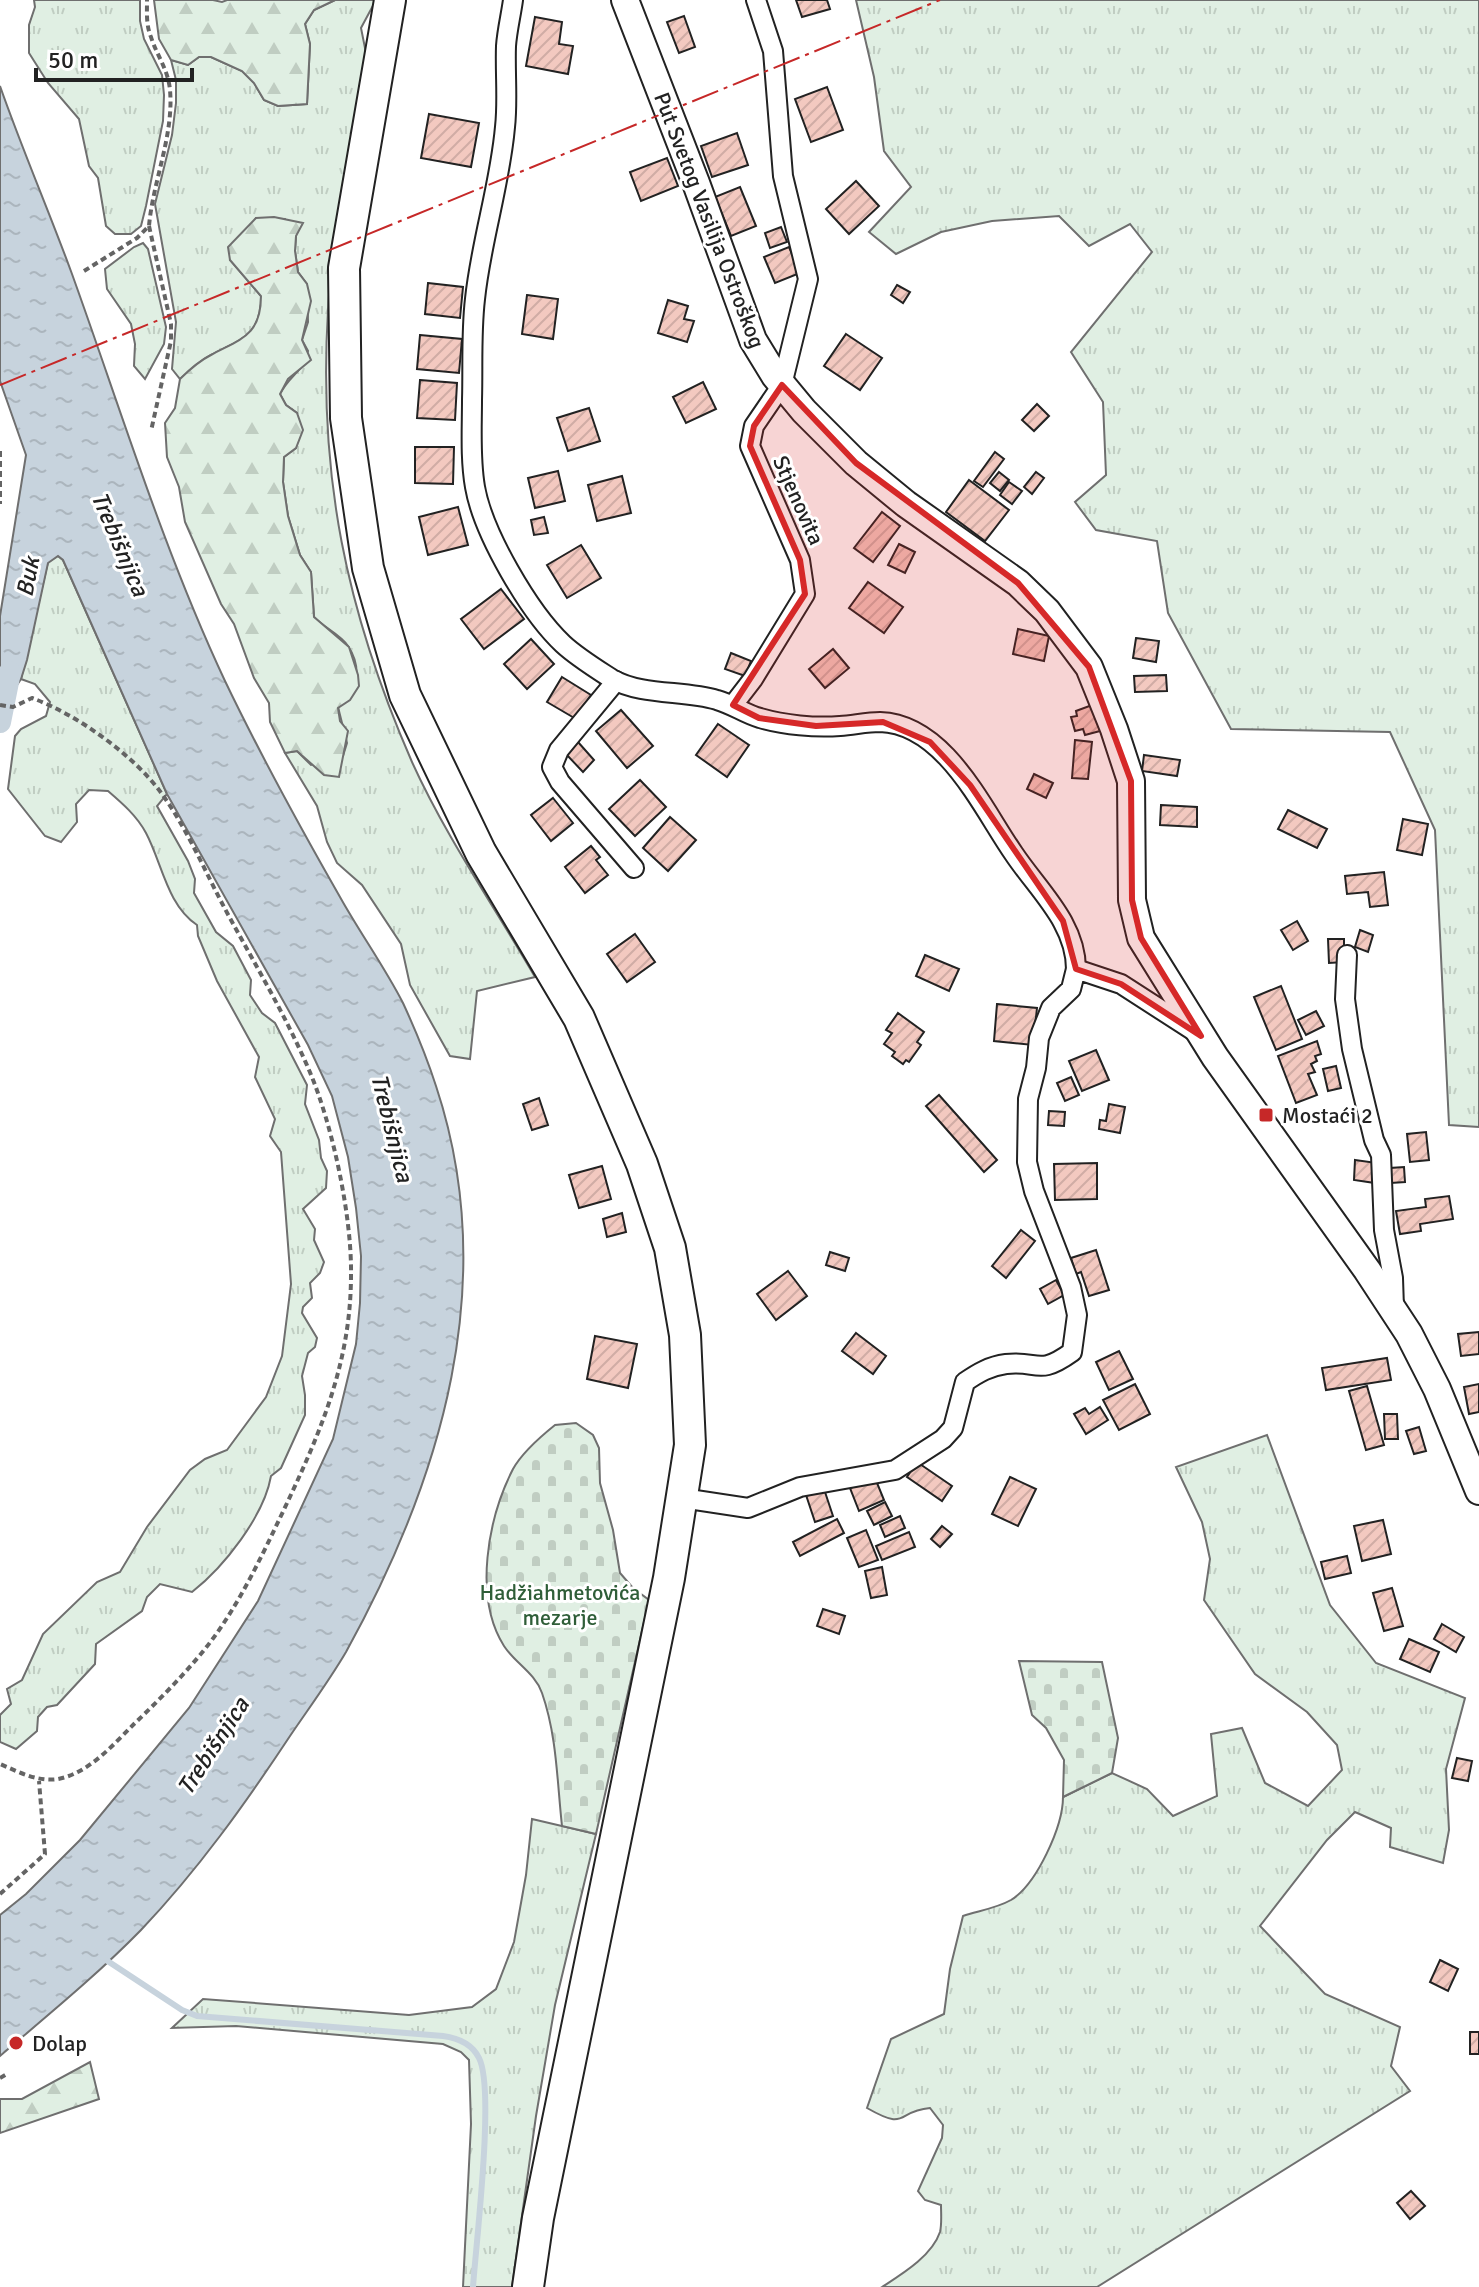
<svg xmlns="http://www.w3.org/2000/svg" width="1479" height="2287" font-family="Signika,sans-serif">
	<defs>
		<pattern id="grass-tufts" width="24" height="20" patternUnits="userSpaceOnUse" patternTransform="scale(2)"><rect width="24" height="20" fill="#e0efe3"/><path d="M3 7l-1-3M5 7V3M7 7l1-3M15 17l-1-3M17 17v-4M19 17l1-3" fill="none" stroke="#c0cdc2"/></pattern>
		<pattern id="forest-firs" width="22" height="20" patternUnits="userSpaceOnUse" patternTransform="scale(2)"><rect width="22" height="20" fill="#e0efe3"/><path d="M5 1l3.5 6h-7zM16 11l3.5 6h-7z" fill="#c0cdc2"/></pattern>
		<pattern id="cemetery-stones" width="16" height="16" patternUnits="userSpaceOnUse" patternTransform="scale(2)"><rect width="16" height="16" fill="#e0efe3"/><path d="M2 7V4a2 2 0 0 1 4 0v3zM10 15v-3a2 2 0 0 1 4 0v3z" fill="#c0cdc2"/></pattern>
		<pattern id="water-ripples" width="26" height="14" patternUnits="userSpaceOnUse" patternTransform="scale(2)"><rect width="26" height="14" fill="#c7d3dd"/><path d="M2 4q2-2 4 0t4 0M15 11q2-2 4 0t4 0" fill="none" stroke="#abb5bd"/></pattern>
		<pattern id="building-hatch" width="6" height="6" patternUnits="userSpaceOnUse" patternTransform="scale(2)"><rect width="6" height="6" fill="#f3c9c0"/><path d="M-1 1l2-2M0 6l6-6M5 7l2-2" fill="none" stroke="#d0aca5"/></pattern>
	</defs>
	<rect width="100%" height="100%" fill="#fff"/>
	<g fill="url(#grass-tufts)" stroke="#6f6f6f" stroke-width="2">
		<polygon points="34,0 140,0 140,21 144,39 162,75 164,95 163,121 146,206 141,226 131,234 115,234 106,226 98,178 89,166 79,119 48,83 29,53 29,25 35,7"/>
		<path d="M 335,0 L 376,0 L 361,28 L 366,53 C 352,138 333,223 328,310 C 318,475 346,611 412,762 C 446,837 494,906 535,977 L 477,991 L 470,1059 L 450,1056 L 410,985 L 401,944 L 362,885 L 337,863 L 327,842 L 317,806 L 285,753 L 297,751 L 311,765 L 343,756 L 347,743 L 338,707 C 359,694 362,667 348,646 C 340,634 324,628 314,617 L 311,572 L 300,555 L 288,516 L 283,482 L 284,457 L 296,448 L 297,413 L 286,405 L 280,394 C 291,373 302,374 308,351 L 302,340 L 308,322 L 307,284 L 298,272 L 295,251 L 296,236 L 285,219 L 256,218 L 230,260 L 261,296 C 261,337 240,339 211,355 C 199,361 190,371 180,379 L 172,369 L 176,322 L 155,204 L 172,135 L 176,103 L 176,80 L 171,60 L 188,65 L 199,57 L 211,57 L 242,71 L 254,83 L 264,100 L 278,106 L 307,104 L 310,44 L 305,24 L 314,10 Z"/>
		<polygon points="856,0 1479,0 1479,1127 1449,1125 1435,830 1390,732 1231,729 1168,613 1157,541 1096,530 1075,502 1106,475 1103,402 1071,352 1152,252 1130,224 1089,246 1059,216 992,221 941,232 896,254 869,232 911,187 884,151 874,77"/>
		<polygon points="143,243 148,249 166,327 164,344 145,379 134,366 135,344 131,324 107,289 105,269 134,247"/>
		<path d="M 58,556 L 63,560 L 167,794 L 157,806 L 188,861 L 195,879 L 194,893 L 216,932 L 233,946 L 251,980 L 250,995 L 262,1013 L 275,1023 L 307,1085 L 305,1104 L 319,1140 L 321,1158 L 327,1171 L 326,1188 L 303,1209 L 315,1229 L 314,1240 L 324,1262 L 320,1273 L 310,1283 L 312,1298 L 303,1307 L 302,1313 L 317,1338 L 315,1347 L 308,1353 L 302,1376 L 305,1395 L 305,1415 L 281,1468 L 271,1476 C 264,1516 224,1567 192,1592 L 160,1584 L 147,1597 L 142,1611 L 96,1644 L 95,1664 L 57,1705 L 47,1707 L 38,1717 L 37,1731 L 16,1749 L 0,1742 L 0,1715 L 11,1704 L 7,1689 L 22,1680 L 43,1634 L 97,1582 L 120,1572 L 147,1527 L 190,1470 L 205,1459 L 227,1450 L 266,1397 L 282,1356 L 291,1284 L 281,1152 L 270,1136 L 275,1119 L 255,1077 L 259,1057 L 217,981 L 198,936 L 197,925 C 167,905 162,863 146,833 C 137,816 122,803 108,791 L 89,790 L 76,804 L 77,822 L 61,842 L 45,836 L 8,789 L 15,736 L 21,729 L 46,716 L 50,702 L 35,684 L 21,679 L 48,562 Z"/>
		<path d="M 1267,1435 L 1330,1605 L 1376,1663 L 1465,1698 L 1446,1769 L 1449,1830 L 1443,1863 L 1390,1847 L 1391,1828 L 1355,1812 L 1327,1840 L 1260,1926 L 1325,1994 L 1400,2027 L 1391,2066 L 1410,2091 L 1097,2287 L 882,2287 C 902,2274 932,2256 940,2232 C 942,2224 941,2213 941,2205 L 925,2200 L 918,2191 L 942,2138 L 943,2125 L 930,2108 C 895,2111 909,2132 867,2108 L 891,2039 L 944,2014 L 950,1969 L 963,1916 C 978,1911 997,1908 1011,1900 C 1037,1884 1063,1826 1063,1797 L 1112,1773 L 1147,1789 L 1173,1816 L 1217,1796 L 1211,1734 L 1242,1728 L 1265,1783 L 1308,1806 L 1342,1770 L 1337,1745 L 1307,1712 L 1255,1674 L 1204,1600 L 1210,1559 L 1202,1522 L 1176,1467 Z"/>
		<polygon points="532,1819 596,1834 555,2005 536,2116 512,2287 463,2287 471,2124 469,2060 461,2052 443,2044 236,2026 172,2028 203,1999 409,2015 472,2007 496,1989 514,1942 526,1875"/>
	</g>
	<g fill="url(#forest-firs)" stroke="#6f6f6f" stroke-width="2">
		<polygon points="154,0 213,0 222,2 227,0 335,0 314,10 305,24 310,44 307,104 278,106 264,100 254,83 242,71 211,57 199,57 188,65 171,60 159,39"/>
		<path d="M 274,217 L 303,223 L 296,236 L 295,251 L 298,272 L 307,284 L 311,301 L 302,340 L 311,360 L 288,379 L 280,394 L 286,405 L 297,413 L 303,430 L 296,448 L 284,457 L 283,482 L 288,516 L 300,555 L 311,572 L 314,617 L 349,647 L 358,675 L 359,686 L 350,700 L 338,708 L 340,721 L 348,731 L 339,777 L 324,775 L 297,751 L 285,753 L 270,722 L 269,703 L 254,678 L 234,624 L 221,604 L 185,522 L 179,487 L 167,457 L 165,423 L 175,408 L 180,379 C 189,370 199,361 211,355 C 240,339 261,336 261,296 L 230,260 L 228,247 L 256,218 Z"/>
		<polygon points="90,2062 99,2099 0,2133 0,2099 22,2099"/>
	</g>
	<g fill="url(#cemetery-stones)" stroke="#6f6f6f" stroke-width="2">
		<path d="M 576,1423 L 593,1435 L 599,1448 L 600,1483 L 613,1530 L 620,1573 L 633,1588 L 649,1600 L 596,1834 L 562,1826 C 557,1781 557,1736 542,1693 C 535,1673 515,1663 504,1646 C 473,1597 488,1518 513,1469 C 522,1453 540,1437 555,1425 Z"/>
		<polygon points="1019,1661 1102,1662 1118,1738 1112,1773 1063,1797 1064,1760 1046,1728 1032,1715"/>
	</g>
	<path fill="url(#water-ripples)" stroke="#6f6f6f" stroke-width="2" d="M 0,86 C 22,149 49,211 72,274 C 121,410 163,549 225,681 C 260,754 300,827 340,897 C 360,933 384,966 403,1003 C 415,1029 427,1058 436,1086 C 501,1282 442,1478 346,1652 C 329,1681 309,1708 290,1736 C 245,1804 198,1870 141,1930 C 97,1975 48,2015 0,2056 L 0,1915 L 26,1894 L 80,1840 L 189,1708 L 258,1601 L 333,1439 L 356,1344 L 360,1303 L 361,1256 L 356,1208 L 348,1157 L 332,1096 L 308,1045 L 167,794 L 63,560 L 58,556 L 48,563 L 27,660 L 21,679 L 7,700 L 0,699 L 0,616 L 26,455 L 0,381 Z"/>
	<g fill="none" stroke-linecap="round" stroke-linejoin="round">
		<path stroke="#c7d3dd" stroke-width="6" d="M 103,1958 L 182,2010 L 197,2016 L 443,2036 C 458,2038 472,2044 479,2058 C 495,2089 476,2243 473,2287"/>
		<polyline stroke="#c7d3dd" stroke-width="22" points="0,722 10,672"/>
	</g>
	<g fill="url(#building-hatch)" stroke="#222" stroke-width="2">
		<polygon points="796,0 827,0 830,9 802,17"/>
		<polygon points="684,16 695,47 679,53 667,22"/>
		<polygon points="535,17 562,22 559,44 573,46 568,74 526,66"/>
		<polygon points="827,87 843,130 811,142 795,99"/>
		<polygon points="429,114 479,123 471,167 421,158"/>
		<polygon points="737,133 748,165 712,177 701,146"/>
		<polygon points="667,158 678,186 641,201 630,172"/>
		<polygon points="856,181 879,206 849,234 826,209"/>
		<polygon points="740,187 756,226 731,236 715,197"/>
		<polygon points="781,227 787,242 770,248 765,233"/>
		<polygon points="789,247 800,273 775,283 764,257"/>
		<polygon points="428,283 463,287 460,318 425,314"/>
		<polygon points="897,285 910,292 903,303 891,295"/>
		<polygon points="527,295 558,299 553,339 522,334"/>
		<polygon points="668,300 688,306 684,319 694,321 687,342 658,333"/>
		<polygon points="846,334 882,358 860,390 824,366"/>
		<polygon points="420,335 462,339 459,373 417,369"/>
		<polygon points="420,380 457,383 455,420 417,418"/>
		<polygon points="703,382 716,409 686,423 673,397"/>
		<polygon points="1037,404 1049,416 1034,431 1022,420"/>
		<polygon points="589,408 600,441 568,451 557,418"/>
		<polygon points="415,447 454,447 453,484 415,483"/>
		<polygon points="995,452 1004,459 983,487 974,481"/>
		<polygon points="558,471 565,501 535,508 528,478"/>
		<polygon points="999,472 1009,480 1000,491 990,483"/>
		<polygon points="1036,472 1044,478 1032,494 1024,487"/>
		<polygon points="622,476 631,513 597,521 588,485"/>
		<polygon points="969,480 1009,510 985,541 946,512"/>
		<polygon points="1009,482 1022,491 1012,504 1000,495"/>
		<polygon points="458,507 468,545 428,555 419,517"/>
		<polygon points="882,512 900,526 873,562 854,548"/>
		<polygon points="544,517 548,533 534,535 531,520"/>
		<polygon points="899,544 915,552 905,573 888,565"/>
		<polygon points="581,545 601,578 567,598 547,565"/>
		<polygon points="868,582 903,607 884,633 849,608"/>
		<polygon points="501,589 524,619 484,649 461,619"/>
		<polygon points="1018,629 1049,636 1044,661 1013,654"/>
		<polygon points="1136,638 1159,641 1156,662 1133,658"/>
		<polygon points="531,639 554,664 527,689 504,664"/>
		<polygon points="833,649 849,668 825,688 809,669"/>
		<polygon points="731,653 751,661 745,676 725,669"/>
		<polygon points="1166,675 1167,691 1135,692 1134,676"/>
		<polygon points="562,677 591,695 576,719 547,702"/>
		<polygon points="1092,705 1100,731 1085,735 1083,729 1075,731 1071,717 1077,716 1076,711"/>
		<polygon points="621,710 653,746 627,768 596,731"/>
		<polygon points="718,724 749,745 727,777 696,755"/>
		<polygon points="1075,740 1092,742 1088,779 1072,778"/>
		<polygon points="578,742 594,760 583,772 566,754"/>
		<polygon points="1144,755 1180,760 1177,776 1142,771"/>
		<polygon points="1034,774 1053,783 1046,798 1027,789"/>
		<polygon points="640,780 666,807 635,836 609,809"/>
		<polygon points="553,798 573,823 551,841 531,815"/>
		<polygon points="1161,805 1197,807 1197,827 1160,825"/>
		<polygon points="1288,810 1327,829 1317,848 1278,829"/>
		<polygon points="670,817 696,840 668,871 643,848"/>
		<polygon points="1403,819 1428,824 1422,855 1397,850"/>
		<polygon points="591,846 600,857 596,860 608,875 585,893 565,867"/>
		<polygon points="1384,872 1388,905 1370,907 1368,892 1347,894 1345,876"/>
		<polygon points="1297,921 1308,941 1293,950 1281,930"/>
		<polygon points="1360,930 1373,935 1368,952 1355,947"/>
		<polygon points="635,934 655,962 627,982 607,954"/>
		<polygon points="1328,939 1344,939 1344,962 1329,963"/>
		<polygon points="925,955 959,969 949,991 916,976"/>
		<polygon points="1281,986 1302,1039 1276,1050 1254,997"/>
		<polygon points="997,1004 1037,1008 1033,1045 994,1041"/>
		<polygon points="1316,1011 1324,1026 1306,1035 1298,1020"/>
		<polygon points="898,1013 924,1032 917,1042 921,1045 909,1062 906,1060 903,1064 892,1056 895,1052 884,1044 892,1033 886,1030"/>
		<polygon points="1317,1041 1321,1054 1315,1056 1317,1061 1311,1064 1315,1072 1308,1074 1317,1095 1296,1103 1278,1056"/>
		<polygon points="1096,1050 1109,1080 1082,1091 1069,1061"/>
		<polygon points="1336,1066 1341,1088 1328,1091 1323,1069"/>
		<polygon points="1071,1077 1079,1095 1065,1101 1057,1083"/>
		<polygon points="939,1095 997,1160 984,1172 926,1106"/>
		<polygon points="539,1098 548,1125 532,1130 523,1104"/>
		<polygon points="1109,1104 1125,1107 1120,1133 1099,1129 1100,1120 1106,1121"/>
		<polygon points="1049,1111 1065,1112 1064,1126 1048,1125"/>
		<polygon points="1426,1132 1429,1160 1410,1162 1407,1134"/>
		<polygon points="1355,1160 1377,1163 1375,1183 1354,1180"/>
		<polygon points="1097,1163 1097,1199 1055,1200 1054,1164"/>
		<polygon points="602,1166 611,1199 579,1208 569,1175"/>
		<polygon points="1404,1167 1405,1182 1391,1183 1390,1168"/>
		<polygon points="1449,1196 1453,1219 1420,1224 1421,1231 1400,1234 1396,1211 1426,1207 1425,1199"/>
		<polygon points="622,1213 626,1232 607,1237 603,1219"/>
		<polygon points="1021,1230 1035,1241 1006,1278 992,1266"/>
		<polygon points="1096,1250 1109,1290 1089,1296 1081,1272 1076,1274 1071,1258"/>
		<polygon points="830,1252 849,1258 845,1271 826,1265"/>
		<polygon points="788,1271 807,1296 776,1320 757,1294"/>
		<polygon points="1056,1280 1064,1295 1048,1304 1040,1289"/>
		<polygon points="1479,1332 1479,1354 1461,1356 1458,1334"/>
		<polygon points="856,1333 886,1356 873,1374 842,1351"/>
		<polygon points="595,1336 637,1344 628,1388 587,1379"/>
		<polygon points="1119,1351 1133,1379 1109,1390 1096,1362"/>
		<polygon points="1387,1358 1391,1380 1326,1390 1322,1368"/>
		<polygon points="1135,1384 1150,1414 1119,1430 1103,1400"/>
		<polygon points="1479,1384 1479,1412 1469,1414 1464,1387"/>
		<polygon points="1367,1386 1384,1445 1366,1450 1349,1391"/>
		<polygon points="1100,1407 1108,1420 1086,1434 1074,1414 1085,1408 1089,1414"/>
		<polygon points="1384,1414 1397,1414 1398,1439 1385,1439"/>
		<polygon points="1419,1427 1426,1451 1414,1454 1406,1431"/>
		<polygon points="917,1462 952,1486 942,1501 907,1477"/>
		<polygon points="1010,1477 1036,1489 1018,1526 992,1514"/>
		<polygon points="875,1478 884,1500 859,1511 850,1488"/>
		<polygon points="824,1489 833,1516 815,1522 806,1495"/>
		<polygon points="885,1502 892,1516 874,1525 867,1511"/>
		<polygon points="900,1516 905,1528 885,1537 880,1525"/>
		<polygon points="837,1519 844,1533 800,1556 793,1542"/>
		<polygon points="1383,1520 1391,1554 1362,1561 1354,1526"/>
		<polygon points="942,1526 952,1534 940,1547 931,1539"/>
		<polygon points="866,1530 878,1560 859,1567 847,1538"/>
		<polygon points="909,1532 915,1547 882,1560 876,1546"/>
		<polygon points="1347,1556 1351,1573 1325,1579 1321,1562"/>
		<polygon points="882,1567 887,1595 871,1598 865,1571"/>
		<polygon points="1392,1588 1403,1626 1384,1631 1373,1593"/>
		<polygon points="823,1609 845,1616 839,1634 817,1626"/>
		<polygon points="1442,1624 1464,1637 1456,1652 1434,1639"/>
		<polygon points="1409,1639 1439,1652 1430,1672 1400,1659"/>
		<polygon points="1457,1758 1472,1761 1468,1781 1452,1778"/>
		<polygon points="1440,1960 1458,1969 1448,1991 1430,1982"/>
		<rect x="1470" y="2032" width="9" height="22"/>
		<polygon points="1411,2191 1425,2206 1410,2219 1397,2203"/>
	</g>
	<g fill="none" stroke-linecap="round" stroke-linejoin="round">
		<defs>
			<g id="street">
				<path d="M 513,0 C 511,15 507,31 506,46 C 505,73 508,101 505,127 C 500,185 481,241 475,299 C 471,333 473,366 472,400 C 472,429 470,458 475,487 C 483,533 529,612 563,644 C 577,657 595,668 612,679 C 642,696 684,690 717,700 C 732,704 745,714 760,718 C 784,725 815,728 840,726 C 854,725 867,722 880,722 C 945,724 982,808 1014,854 C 1038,890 1076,923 1076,969"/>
				<polyline points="616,681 559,750 552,767 560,782 634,868"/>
				<polyline points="733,705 753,679 805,594 800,560 750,446 754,426 782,385 808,279 783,176 773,51 756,0"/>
				<polyline points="1347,955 1345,999 1352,1049 1374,1140 1381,1155 1384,1230 1393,1278 1394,1308"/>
				<path d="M 682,1498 L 748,1508 L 800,1487 L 895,1470 L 943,1439 L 953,1428 L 965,1382 C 978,1373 990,1366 1006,1364 C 1039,1360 1037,1377 1072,1352 L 1077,1315 L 1071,1287 L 1034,1191 L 1027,1162 L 1028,1099 L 1036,1068 L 1039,1038 L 1051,1008 L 1071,989 L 1076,969 L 1121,984 L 1197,1033"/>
			</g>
			<polyline id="secondary" points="625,0 696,183 753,340 775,376 804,411 856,463 906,504 1018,583 1047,611 1089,667 1114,729 1131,781 1132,900 1141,938 1215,1057 1367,1270 1409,1334 1437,1389 1479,1491"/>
			<polyline id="primary" points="390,0 344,268 346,418 368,568 405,695 481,853 579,1018 642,1164 670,1248 685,1335 690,1445 669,1578 538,2218 528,2287"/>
		</defs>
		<use href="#street" stroke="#222" stroke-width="22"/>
		<use href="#secondary" stroke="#222" stroke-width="30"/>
		<use href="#primary" stroke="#222" stroke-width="34"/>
		<g stroke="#646464" stroke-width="4" stroke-dasharray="6 4" stroke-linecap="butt">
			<polyline points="149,226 171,324 171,341 151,431"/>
			<path d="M 84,271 L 137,238 L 149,226 C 153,181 174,135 170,90 C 168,69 157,56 151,37 C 146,25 147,13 147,0"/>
			<polyline points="0,451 0,504"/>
			<path d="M 0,705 L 13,707 L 32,698 C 76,714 134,755 162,794 C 186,827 205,871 224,907 C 253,961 285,1014 309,1070 C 332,1123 352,1216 351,1275 C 351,1367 317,1440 279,1520 C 257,1566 233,1616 200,1655 C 180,1679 157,1702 134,1724 C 113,1745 89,1773 58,1779 C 37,1782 19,1772 0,1764"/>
			<polyline points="0,1894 45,1854 39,1781"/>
			<polyline points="0,2078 7,2074"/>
		</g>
		<use href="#street" stroke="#fff" stroke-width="18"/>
		<use href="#secondary" stroke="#fff" stroke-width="26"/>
		<use href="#primary" stroke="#fff" stroke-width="30"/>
		<polyline stroke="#c62828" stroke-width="2" stroke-dasharray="28 6 4 6" stroke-linecap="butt" points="0,385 940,0"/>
	</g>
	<path fill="#d62828" fill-opacity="0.2" stroke="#d62828" stroke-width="6" stroke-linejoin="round" d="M 782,385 L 856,463 L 1018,583 L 1089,667 L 1131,781 L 1132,900 L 1141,938 L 1201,1036 L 1121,984 L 1076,969 L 1063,921 L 970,785 L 930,742 L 883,722 L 816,726 L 759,718 L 733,705 L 805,594 L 800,560 L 750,446 L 754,426 Z"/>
	<g fill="#c62828" stroke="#fff" stroke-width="3">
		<rect x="1258" y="1107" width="16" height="16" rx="4"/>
		<circle cx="16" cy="2043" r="8"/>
	</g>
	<g text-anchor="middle" stroke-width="6" stroke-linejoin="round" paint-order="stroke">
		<g font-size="22" fill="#222" stroke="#fff">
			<text transform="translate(710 220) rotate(69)" y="8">Put Svetog Vasilija Ostroškog</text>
			<text transform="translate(799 500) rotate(66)" y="8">Stjenovita</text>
		</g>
		<g font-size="22" fill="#222" stroke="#fff" text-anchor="start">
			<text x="1282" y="1123">Mostaći 2</text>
			<text x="32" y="2051">Dolap</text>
		</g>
		<g font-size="22" fill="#2f5e38" stroke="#fff">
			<text x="560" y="1600">Hadžiahmetovića<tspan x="560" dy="25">mezarje</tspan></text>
		</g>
		<g font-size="24" font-style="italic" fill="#222" stroke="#fff">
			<text transform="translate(120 544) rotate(67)" y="8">Trebišnjica</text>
			<text transform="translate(28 577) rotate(-79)" y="8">Buk</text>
			<text transform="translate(392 1128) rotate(76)" y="8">Trebišnjica</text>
			<text transform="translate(213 1746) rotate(-57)" y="8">Trebišnjica</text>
		</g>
	</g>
	<path d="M36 68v12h156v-12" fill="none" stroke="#222222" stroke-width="4"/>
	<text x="48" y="68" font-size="24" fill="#222222" stroke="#ffffff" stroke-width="6" paint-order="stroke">50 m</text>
</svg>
